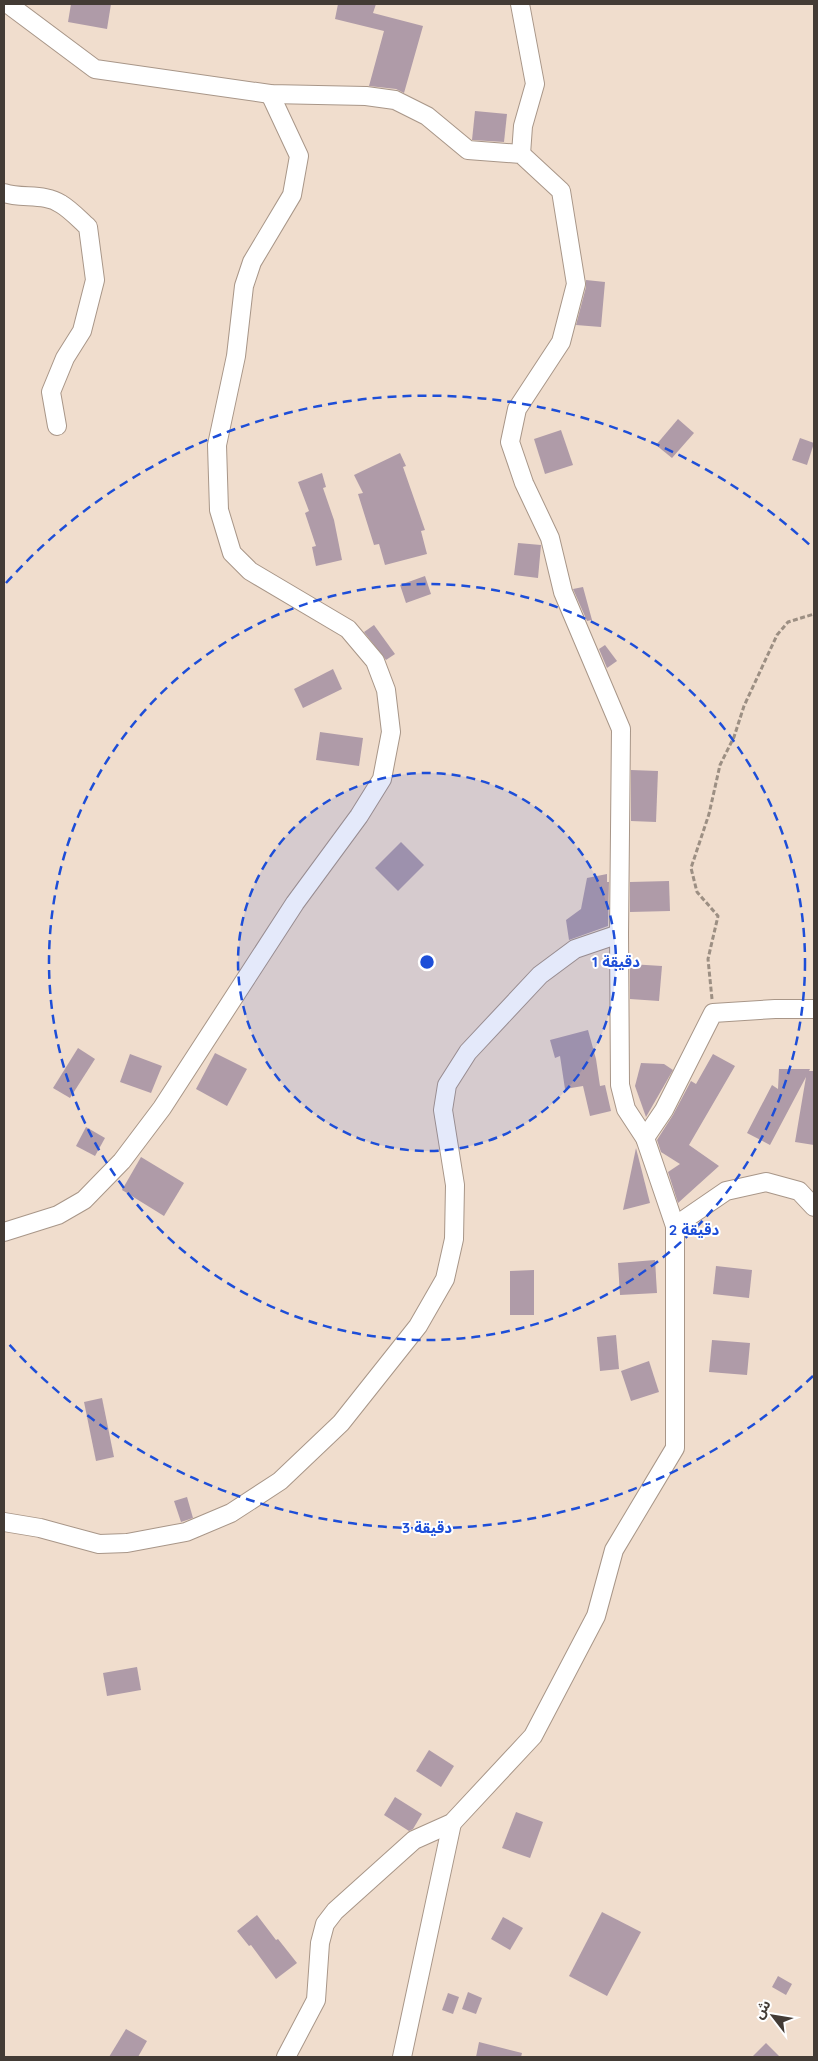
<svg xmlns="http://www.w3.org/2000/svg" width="818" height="2061" font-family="Quicksand,'Noto Sans Arabic',sans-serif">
	<rect width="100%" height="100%" fill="#f0ddcd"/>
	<g fill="#af9ba8">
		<polygon points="71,4 111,4 107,29 68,22"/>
		<polygon points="338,4 376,4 373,13 423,26 404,93 396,89 369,86 384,31 335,19"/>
		<polygon points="475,111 507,114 504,142 472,140"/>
		<polygon points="586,280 605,282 601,327 576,325 586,287"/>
		<polygon points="678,419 694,433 672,458 656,445"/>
		<polygon points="561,430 573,465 545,474 534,439"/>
		<polygon points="800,438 814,443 807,465 792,460"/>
		<polygon points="400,453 406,466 403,467 425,530 421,531 427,554 385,565 379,544 374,545 358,494 363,493 354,475"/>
		<polygon points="322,473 326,487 323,488 334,520 342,560 316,566 312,547 316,546 305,513 309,511 298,482"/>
		<polygon points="518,543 541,545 538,578 514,575"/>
		<polygon points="425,576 431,594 406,603 400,585"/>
		<polygon points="583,587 592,620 587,621 573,589"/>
		<polygon points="374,625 395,654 386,660 364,632"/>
		<polygon points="605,645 617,661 607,668 599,649"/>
		<polygon points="333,669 342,689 303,708 294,689"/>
		<polygon points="320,732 363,738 359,766 316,760"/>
		<polygon points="631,770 658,771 656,822 631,821"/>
		<polygon points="401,842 424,865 398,891 375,868"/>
		<polygon points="607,874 607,882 609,882 608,926 569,940 566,920 581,909 587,878"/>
		<polygon points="669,881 670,911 630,912 630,882"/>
		<polygon points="630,964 662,966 659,1001 630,999"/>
		<polygon points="588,1030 596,1059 600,1086 605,1085 611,1111 590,1116 583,1086 565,1089 560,1056 555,1058 550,1040"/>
		<polygon points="78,1048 95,1059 70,1098 53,1088"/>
		<polygon points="215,1053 247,1069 227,1106 196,1089"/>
		<polygon points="130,1054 162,1066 151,1093 120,1082"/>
		<polygon points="713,1054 735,1066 689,1145 719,1166 678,1203 668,1172 680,1164 661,1152 657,1140 673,1115 691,1081 696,1084"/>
		<polygon points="641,1063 664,1064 673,1070 646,1117 635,1086"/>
		<polygon points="779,1069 810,1069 809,1071 814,1071 814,1145 795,1142 806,1077 770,1145 747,1133 772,1085 778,1089"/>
		<polygon points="86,1127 105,1138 95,1156 76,1146"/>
		<polygon points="636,1148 650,1203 623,1210"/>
		<polygon points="141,1157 184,1183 164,1216 122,1190"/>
		<polygon points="655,1260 657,1293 620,1295 618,1263"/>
		<polygon points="716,1266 752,1270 749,1298 713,1294"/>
		<polygon points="534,1270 534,1315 510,1315 510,1271"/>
		<polygon points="616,1335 619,1369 600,1371 597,1337"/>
		<polygon points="712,1340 750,1343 747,1375 709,1372"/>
		<polygon points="649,1361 659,1392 631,1401 621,1371"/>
		<polygon points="102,1398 114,1457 96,1461 84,1402"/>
		<polygon points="187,1497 193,1518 181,1522 174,1501"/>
		<polygon points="137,1667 141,1690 107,1696 103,1673"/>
		<polygon points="429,1750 454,1766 441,1787 416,1771"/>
		<polygon points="395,1797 422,1814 413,1829 409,1831 384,1815"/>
		<polygon points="516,1812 543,1822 530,1858 502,1848"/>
		<polygon points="602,1912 641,1932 607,1996 569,1976"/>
		<polygon points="257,1915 276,1940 278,1939 297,1963 276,1979 251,1945 249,1946 237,1931"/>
		<polygon points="503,1917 523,1928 510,1950 491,1939"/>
		<polygon points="778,1976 792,1984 786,1995 772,1987"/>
		<polygon points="468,1992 482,1998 476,2014 462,2009"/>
		<polygon points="448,1993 459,1997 453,2014 442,2010"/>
		<polygon points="126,2029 147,2041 138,2057 109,2057"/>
		<polygon points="479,2042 522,2053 521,2057 476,2057"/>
		<polygon points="766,2043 780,2057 752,2057"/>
	</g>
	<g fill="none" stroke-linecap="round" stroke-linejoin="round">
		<defs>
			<g id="street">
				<polyline points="8,4 95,69 270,94 366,96 395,100 427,116 468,150 521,154 561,191 576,284 561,342 517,409 510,442 524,483 550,538 563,592 621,729 619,934 620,1085 626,1109 645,1138 675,1226 675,1448 614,1550 596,1616 533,1736 452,1823 414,1840 335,1911 325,1924 320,1943 316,2000 286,2057"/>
				<polyline points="520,4 535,84 523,126 521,154"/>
				<path d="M 4,193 C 22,199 45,193 61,204 C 71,210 80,220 88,227 L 95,280 L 82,331 L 65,358 L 51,392 L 57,426"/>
				<polyline points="645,1138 664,1110 713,1013 775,1009 814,1009"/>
				<polyline points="675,1226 726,1191 766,1182 799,1191 814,1207"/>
				<polyline points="4,1232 58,1215 84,1200 122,1161 162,1108 295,903 359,816 382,779 391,732 386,690 375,661 348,629 250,571 232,553 219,510 217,445 236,356 244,286 252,262 292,195 299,156 270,94"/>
				<polyline points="4,1522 40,1528 99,1544 127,1543 186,1532 231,1513 280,1481 341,1423 418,1326 445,1279 454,1239 455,1185 443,1110 447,1085 468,1052 540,975 575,949 619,934"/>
				<polyline points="402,2057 452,1823"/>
			</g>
		</defs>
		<use href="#street" stroke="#a89688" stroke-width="20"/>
		<polyline stroke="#9c8f83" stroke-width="3" stroke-dasharray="5 2.5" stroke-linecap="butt" points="712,999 708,959 718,916 697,892 691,868 709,814 720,765 734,737 744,706 777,635 788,622 814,614"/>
		<use href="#street" stroke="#fff" stroke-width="18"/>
	</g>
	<circle cx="427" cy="962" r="189" fill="#1d4ed8" fill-opacity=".12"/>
	<g fill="none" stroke="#1d4ed8" stroke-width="2.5" stroke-dasharray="9 6">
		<circle cx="427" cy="962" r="189"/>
		<circle cx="427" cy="962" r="378"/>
		<path d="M813 1376A566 566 0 0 1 6 1341M6 583A566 566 0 0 1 813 548"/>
	</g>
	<circle cx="427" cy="962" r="8" fill="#1d4ed8" stroke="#fff" stroke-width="2.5"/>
	<g font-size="15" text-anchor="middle" font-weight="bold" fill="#1d4ed8" stroke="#fff" stroke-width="4" stroke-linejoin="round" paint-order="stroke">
		<text x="616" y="967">1 دقيقة</text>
		<text x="694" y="1235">2 دقيقة</text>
		<text x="427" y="1533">3 دقيقة</text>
	</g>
	<rect width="818" height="2061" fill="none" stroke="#433b35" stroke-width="10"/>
	<g transform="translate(773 2016) rotate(301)" stroke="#ffffff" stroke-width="4" paint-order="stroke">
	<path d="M0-4L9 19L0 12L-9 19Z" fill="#433b35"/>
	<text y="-8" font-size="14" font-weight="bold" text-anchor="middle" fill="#433b35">ش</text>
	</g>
</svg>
